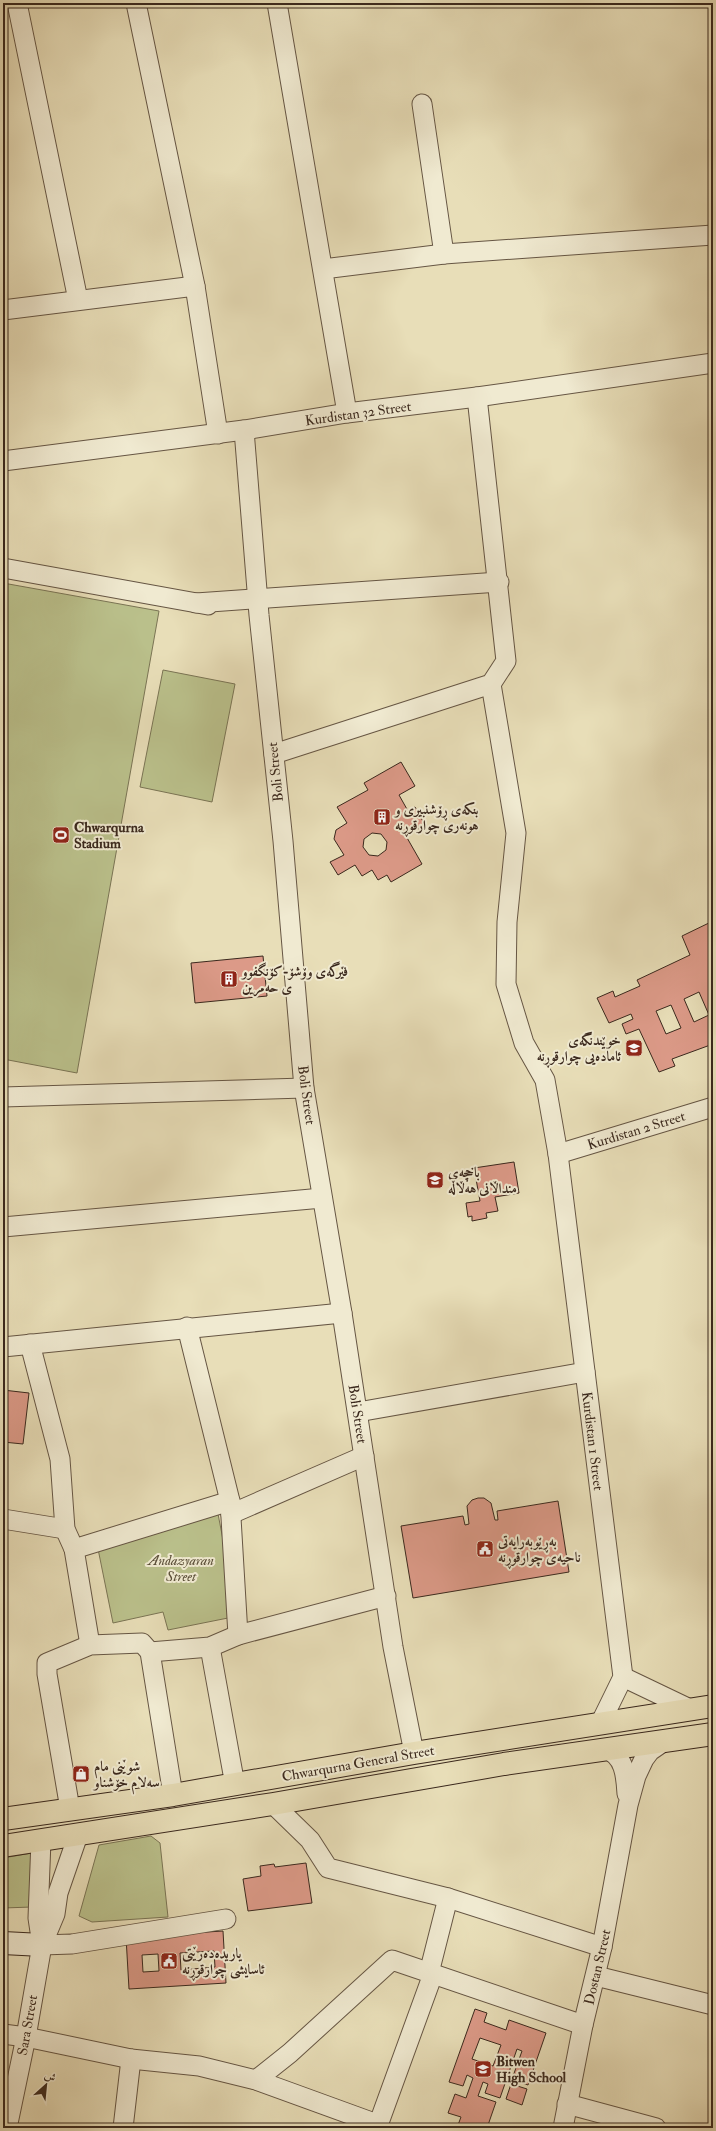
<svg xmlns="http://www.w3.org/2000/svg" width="716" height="2131" font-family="'IM FELL Double Pica',Amiri,serif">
	<rect width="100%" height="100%" fill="#e8deb8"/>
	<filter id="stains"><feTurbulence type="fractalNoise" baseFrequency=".005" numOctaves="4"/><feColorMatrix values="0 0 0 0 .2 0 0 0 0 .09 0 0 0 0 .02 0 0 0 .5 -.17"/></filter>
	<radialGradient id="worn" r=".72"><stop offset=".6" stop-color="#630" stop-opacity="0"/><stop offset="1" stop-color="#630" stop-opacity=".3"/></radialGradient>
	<g fill="#bac08b" stroke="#7a7454">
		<polygon points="3,583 159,611 77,1073 3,1059"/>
		<polygon points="163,670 235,684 212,802 140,787"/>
		<polygon points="218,1514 238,1616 168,1630 163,1612 113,1623 96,1539"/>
		<polygon points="151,1836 160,1843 168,1917 92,1922 79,1916 99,1845"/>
		<polygon points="32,1853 32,1907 3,1908 3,1858"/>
	</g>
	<g fill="#dc9a88" stroke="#3a281d" fill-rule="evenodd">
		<path d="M 401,762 L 415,786 L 399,795 L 408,811 L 415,807 L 425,825 L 406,836 L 422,864 L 391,882 L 387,875 L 378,880 L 372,870 L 362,876 L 355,865 L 338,875 L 330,862 L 344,855 L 334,839 L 336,830 L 347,823 L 337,807 L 368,790 L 364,783 ZM 372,833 L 381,834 L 387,842 L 386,850 L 378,856 L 369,855 L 363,847 L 364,839 Z"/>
		<path d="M 713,921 L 713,1044 L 672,1059 L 675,1066 L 659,1072 L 639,1029 L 626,1034 L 622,1024 L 633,1019 L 631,1014 L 609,1023 L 597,998 L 613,991 L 615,997 L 640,986 L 637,980 L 690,955 L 682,936 ZM 699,992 L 709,1015 L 694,1022 L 684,999 ZM 671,1005 L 681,1028 L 666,1034 L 656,1011 Z"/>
		<polygon points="263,956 267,996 195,1003 191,963"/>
		<polygon points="514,1162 519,1193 495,1197 498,1211 486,1213 487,1218 472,1221 472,1216 468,1217 466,1203 480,1201 474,1168"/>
		<polygon points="3,1390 29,1393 23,1444 3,1442"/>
		<polygon points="478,1498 484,1498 491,1503 495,1520 498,1520 497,1511 558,1501 569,1572 413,1598 401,1526 463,1516 465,1525 469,1524 467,1506 472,1500"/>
		<polygon points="306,1863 312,1903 248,1911 243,1879 261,1876 260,1866 274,1864 275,1867"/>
		<path d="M 223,1931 L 226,1983 L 129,1989 L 126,1937 ZM 214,1951 L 215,1967 L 181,1970 L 180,1953 ZM 158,1954 L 159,1971 L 143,1972 L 142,1955 Z"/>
		<path d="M 475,2009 L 487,2013 L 484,2022 L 506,2030 L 509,2020 L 546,2033 L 528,2085 L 512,2079 L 522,2051 L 517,2049 L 500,2098 L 485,2093 L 488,2084 L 483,2082 L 478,2096 L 496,2102 L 487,2128 L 466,2128 L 458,2125 L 461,2117 L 448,2113 L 455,2094 L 466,2098 L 473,2078 L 467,2075 L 463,2086 L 449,2082 ZM 480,2038 L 501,2045 L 493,2066 L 472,2059 Z"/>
		<polygon points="511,2084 527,2089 522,2105 506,2099"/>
	</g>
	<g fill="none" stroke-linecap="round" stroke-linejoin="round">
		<defs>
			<g id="street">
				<polyline points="17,3 78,300"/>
				<polyline points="136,3 195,286 218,434"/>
				<polyline points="277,3 347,413"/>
				<polyline points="422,104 444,254"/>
				<polyline points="323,269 444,254 713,235"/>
				<polyline points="3,310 195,286"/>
				<polyline points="244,430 259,615 283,841 304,1088 342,1313 393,1647 414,1753"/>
				<polyline points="3,461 244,430 347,413 477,397 713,363"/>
				<polyline points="3,568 208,605"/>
				<polyline points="196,603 499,582"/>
				<polyline points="491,684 516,833 507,922 506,984 524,1043 545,1080 558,1154 623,1677 600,1724"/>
				<polyline points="274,754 491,684 506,661 477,397"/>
				<polyline points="3,1097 304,1088"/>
				<polyline points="558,1154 713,1107"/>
				<polyline points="3,1227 322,1198"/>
				<polyline points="187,1327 230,1501 238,1635"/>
				<polyline points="30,1344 60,1459 65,1529 74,1549 230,1501"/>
				<polyline points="3,1347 342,1313"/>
				<polyline points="358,1412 585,1372"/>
				<polyline points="231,1514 364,1456"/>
				<polyline points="3,1519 65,1529"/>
				<polyline points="74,1549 90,1645"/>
				<polyline points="210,1647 235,1785"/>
				<polyline points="150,1652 210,1647 238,1635 386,1596"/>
				<polyline points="623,1677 692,1710"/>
				<path d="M 605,1749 C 625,1755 626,1777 627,1794"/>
				<polyline points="273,1804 310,1840 328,1868 448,1898 602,1947"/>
				<polyline points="70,1809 47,1674 47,1663 90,1645 142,1643 150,1652 173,1795"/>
				<polyline points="41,1840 38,1918 42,1945"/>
				<polyline points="42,1945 72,1944 226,1919"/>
				<polyline points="429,1973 448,1898"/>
				<polyline points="596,1976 713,2005"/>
				<polyline points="3,2034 26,2037 131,2059 199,2066 256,2080 377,2124"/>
				<polyline points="256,2080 290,2053 392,1960 583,2025"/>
				<polyline points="567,2104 656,2128"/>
				<polyline points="7,2128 26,2037 42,1945 55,1914 58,1893 78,1835"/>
				<polyline points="123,2128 131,2059"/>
				<polyline points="377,2128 433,1974"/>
				<polyline points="563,2128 583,2025 602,1947 628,1805 636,1776 644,1759 650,1751 666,1740"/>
			</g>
			<polyline id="secondary" points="3,1943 42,1945"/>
			<g id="highway">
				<polyline points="3,1819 173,1795 414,1753 713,1706"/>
				<polyline points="3,1846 273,1804 504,1764 713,1734"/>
			</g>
		</defs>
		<use href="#street" stroke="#665644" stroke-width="21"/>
		<use href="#secondary" stroke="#3a281d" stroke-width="24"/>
		<use href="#highway" stroke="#3a281d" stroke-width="24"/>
		<use href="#street" stroke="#f0ead1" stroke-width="19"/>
		<use href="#secondary" stroke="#f0ead1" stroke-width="22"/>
		<use href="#highway" stroke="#e8deb8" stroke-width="22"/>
	</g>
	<defs>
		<symbol id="building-square" viewBox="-11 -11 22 22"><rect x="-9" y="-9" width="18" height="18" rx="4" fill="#8f2418" stroke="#f0ead1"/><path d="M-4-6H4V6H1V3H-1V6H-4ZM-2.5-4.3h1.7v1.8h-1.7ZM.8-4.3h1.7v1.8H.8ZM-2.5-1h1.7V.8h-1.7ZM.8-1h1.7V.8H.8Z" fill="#fff"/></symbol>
		<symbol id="stadium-square" viewBox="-11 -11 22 22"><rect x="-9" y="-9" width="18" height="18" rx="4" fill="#8f2418" stroke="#f0ead1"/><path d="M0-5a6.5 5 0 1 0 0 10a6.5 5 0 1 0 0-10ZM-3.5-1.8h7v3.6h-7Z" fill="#fff"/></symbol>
		<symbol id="school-square" viewBox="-11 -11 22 22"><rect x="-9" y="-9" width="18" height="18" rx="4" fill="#8f2418" stroke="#f0ead1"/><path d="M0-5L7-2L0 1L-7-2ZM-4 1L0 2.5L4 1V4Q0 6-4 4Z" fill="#fff"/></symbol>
		<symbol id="civic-square" viewBox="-11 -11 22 22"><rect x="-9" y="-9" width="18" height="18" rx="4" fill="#8f2418" stroke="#f0ead1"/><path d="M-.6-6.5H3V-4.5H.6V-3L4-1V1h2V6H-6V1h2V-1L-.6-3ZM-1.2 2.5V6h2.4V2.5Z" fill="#fff"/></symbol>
		<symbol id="shop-square" viewBox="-11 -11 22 22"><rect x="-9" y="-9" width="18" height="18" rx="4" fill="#8f2418" stroke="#f0ead1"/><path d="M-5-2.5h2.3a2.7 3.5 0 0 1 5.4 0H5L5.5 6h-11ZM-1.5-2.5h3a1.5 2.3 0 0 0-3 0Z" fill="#fff"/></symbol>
	</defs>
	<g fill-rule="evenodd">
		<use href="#building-square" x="372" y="807" width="20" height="20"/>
		<use href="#stadium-square" x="51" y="825" width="20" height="20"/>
		<use href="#building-square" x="219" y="969" width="20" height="20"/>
		<use href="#school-square" x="624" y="1038" width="20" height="20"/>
		<use href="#school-square" x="425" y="1170" width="20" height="20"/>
		<use href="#civic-square" x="475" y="1539" width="20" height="20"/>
		<use href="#shop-square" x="71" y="1764" width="20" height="20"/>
		<use href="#civic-square" x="159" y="1951" width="20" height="20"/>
		<use href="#school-square" x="473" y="2059" width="20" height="20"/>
	</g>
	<g text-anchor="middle" stroke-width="4" stroke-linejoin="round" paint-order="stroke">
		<g font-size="14" fill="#3a281d" stroke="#f0ead1">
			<text transform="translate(358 413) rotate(-8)" y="5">Kurdistan 32 Street</text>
			<text transform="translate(275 772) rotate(-96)" y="5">Boli Street</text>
			<text transform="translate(307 1095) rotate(82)" y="5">Boli Street</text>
			<text transform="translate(636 1130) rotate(-17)" y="5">Kurdistan 2 Street</text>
			<text transform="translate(358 1414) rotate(81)" y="5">Boli Street</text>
			<text transform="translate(593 1441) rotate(83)" y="5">Kurdistan 1 Street</text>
			<text transform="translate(358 1763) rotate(-10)" y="5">Chwarqurna General Street</text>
			<text transform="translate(597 1967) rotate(-77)" y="5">Dostan Street</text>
			<text transform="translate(27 2025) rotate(-80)" y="5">Sara Street</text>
		</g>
		<g font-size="14" font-weight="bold" fill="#3a281d" stroke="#f0ead1" text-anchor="start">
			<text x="395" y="814">بنکەی ڕۆشنبیری و<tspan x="395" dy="16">هونەری چوارقوڕنە</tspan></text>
			<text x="74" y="832">Chwarqurna<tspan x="74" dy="16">Stadium</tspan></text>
			<text x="242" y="976">فێرگەی وۆشۆ-کۆنگفوو<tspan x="242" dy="16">ی حەمرین</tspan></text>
			<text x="621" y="1045" text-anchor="end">خوێندنگەی<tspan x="621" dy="16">ئامادەیی چوارقوڕنە</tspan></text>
			<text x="448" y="1177">باخچەی<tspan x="448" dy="16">منداڵانی هەڵاڵە</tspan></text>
			<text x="498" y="1546">بەڕێوبەرایەتی<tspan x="498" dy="16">ناحیەی چوارقوڕنە</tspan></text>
			<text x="94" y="1771">شوێنی مام<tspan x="94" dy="16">سەلام خۆشناو</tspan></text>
			<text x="182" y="1958">یاریدەدەرێتی<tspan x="182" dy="16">ئاسایشی چوارقوڕنە</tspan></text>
			<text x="496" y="2066">Bitwen<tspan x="496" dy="16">High School</tspan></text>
		</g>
		<g font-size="14" font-style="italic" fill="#5a4e38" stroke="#f0ead1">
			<text x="181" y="1565">Andazyaran<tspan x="181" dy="16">Street</tspan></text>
		</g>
	</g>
	<rect width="716" height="2131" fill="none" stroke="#e8deb8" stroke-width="16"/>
	<rect x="4" y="4" width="708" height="2123" fill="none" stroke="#3a281d" stroke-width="2"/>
	<rect x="8" y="8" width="700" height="2115" fill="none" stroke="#3a281d"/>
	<g transform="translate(46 2085) rotate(27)" stroke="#f0ead1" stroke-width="3" paint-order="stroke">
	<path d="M0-3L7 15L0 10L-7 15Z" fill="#3a281d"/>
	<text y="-6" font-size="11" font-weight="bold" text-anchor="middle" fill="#3a281d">ش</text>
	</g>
	<rect width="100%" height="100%" filter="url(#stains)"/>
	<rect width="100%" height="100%" fill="url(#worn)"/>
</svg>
